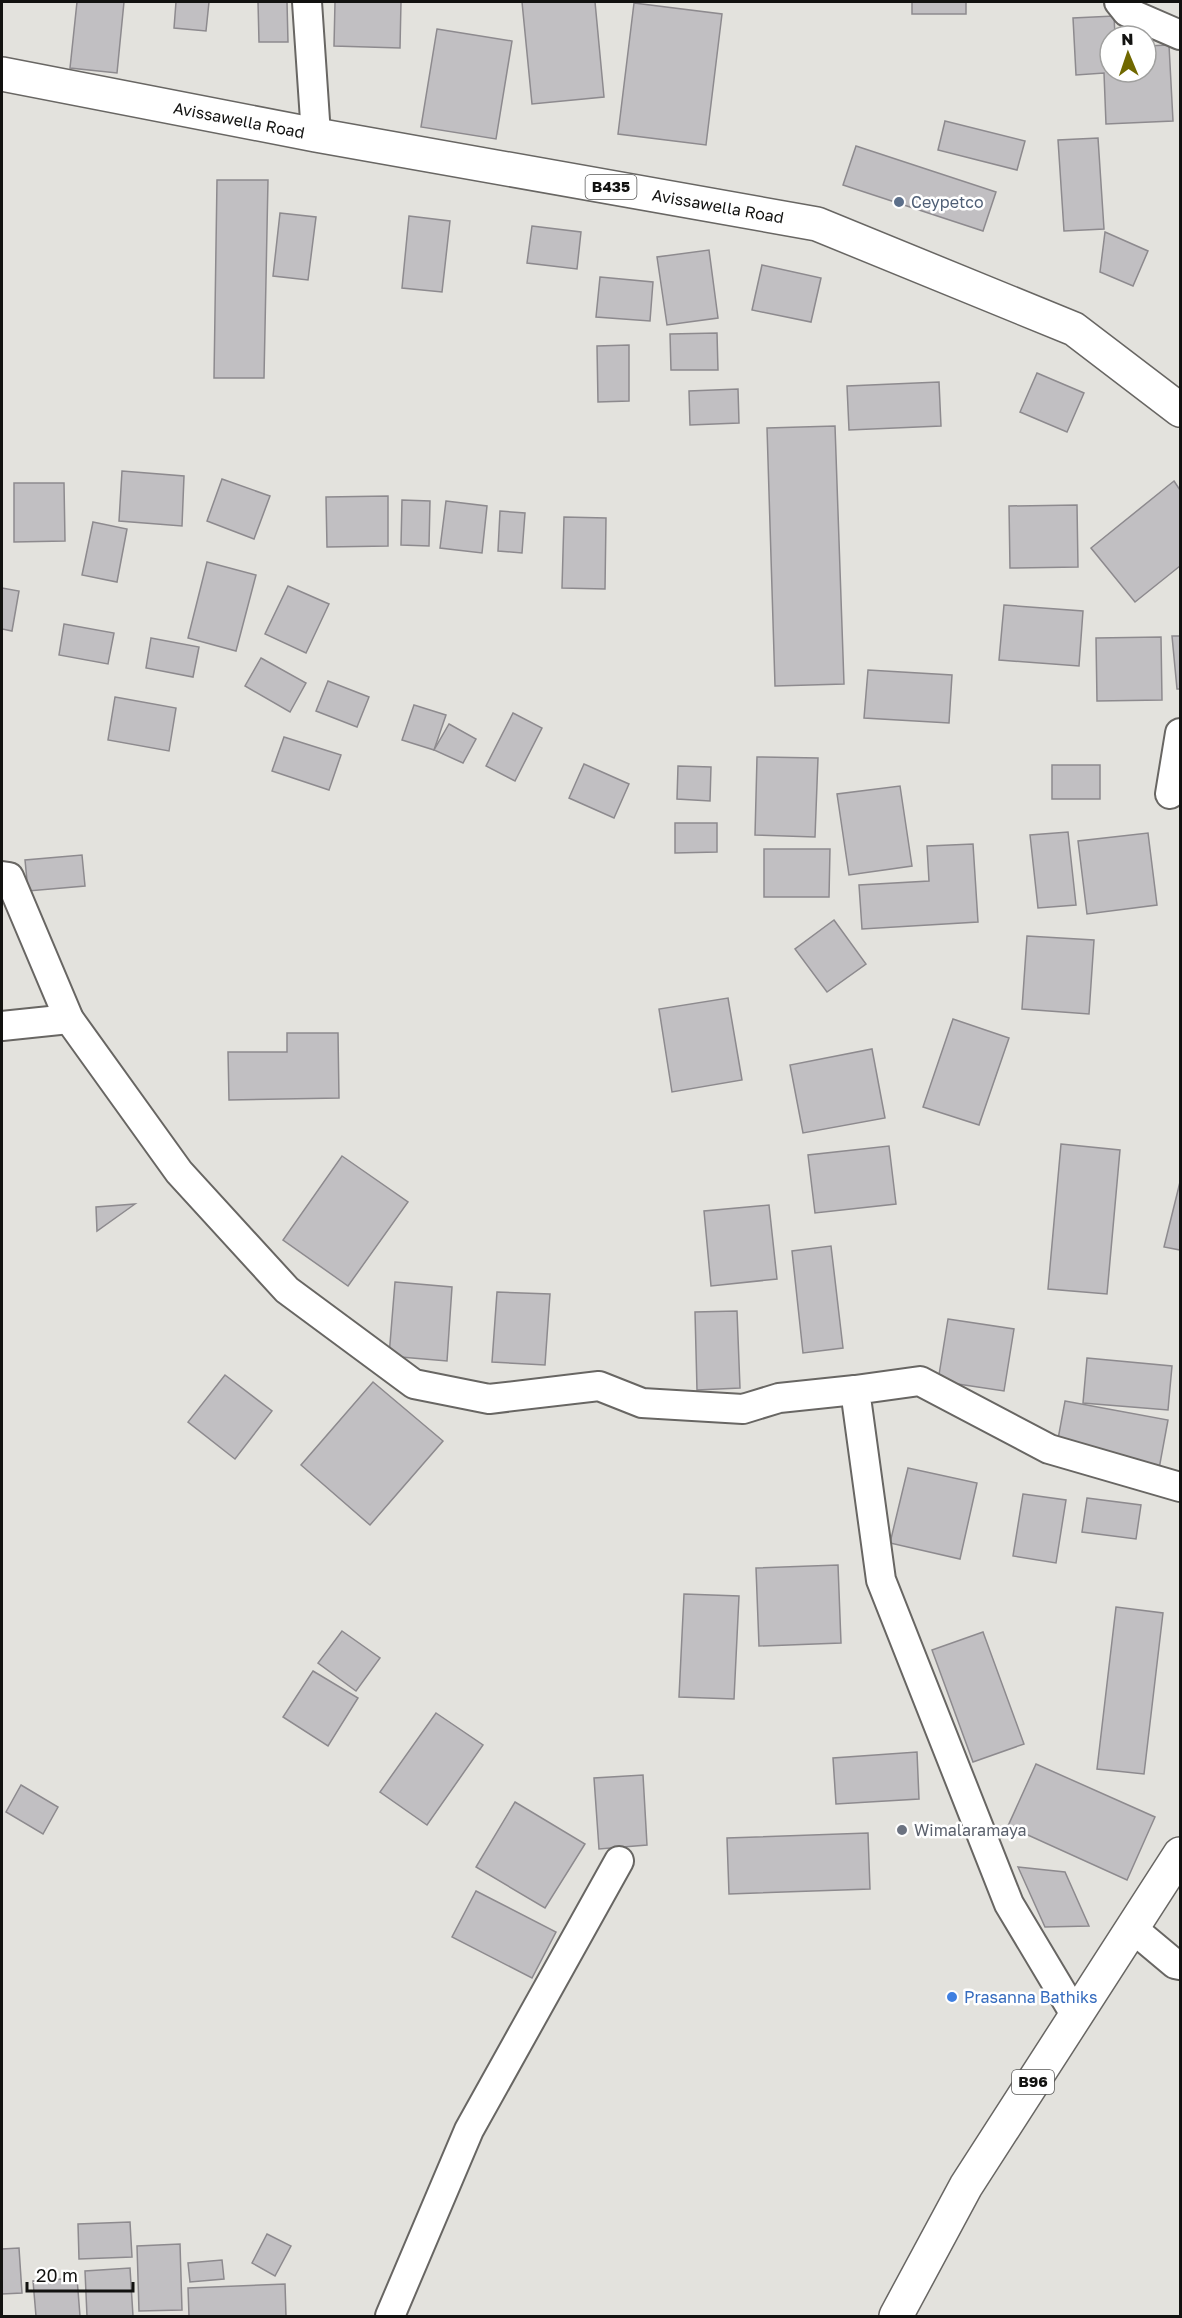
<svg xmlns="http://www.w3.org/2000/svg" width="1182" height="2318" font-family="'Golos Text',sans-serif">
	<rect width="100%" height="100%" fill="#e3e2dd"/>
	<g fill="#c1bfc2" stroke="#8d8a8e" stroke-width="1.5">
		<polygon points="77,2 124,2 117,73 70,68"/>
		<polygon points="176,2 209,2 206,31 174,28"/>
		<polygon points="258,2 287,2 288,42 259,42"/>
		<polygon points="335,2 401,2 400,48 334,46"/>
		<polygon points="522,2 595,2 604,97 532,104"/>
		<rect x="912" y="2" width="54" height="12"/>
		<polygon points="634,3 722,14 706,145 618,134"/>
		<polygon points="1114,16 1115,36 1110,36 1110,72 1146,72 1146,46 1169,45 1173,121 1106,124 1104,73 1076,75 1073,18"/>
		<polygon points="437,29 512,41 496,139 421,127"/>
		<polygon points="945,121 1025,141 1017,170 938,150"/>
		<polygon points="1098,138 1104,229 1064,231 1058,140"/>
		<polygon points="856,146 996,192 983,231 843,185"/>
		<polygon points="217,180 268,180 264,378 214,378"/>
		<polygon points="280,213 316,217 308,280 273,276"/>
		<polygon points="409,216 450,221 442,292 402,288"/>
		<polygon points="532,226 581,232 577,269 527,263"/>
		<polygon points="1105,232 1148,251 1133,286 1100,272"/>
		<polygon points="709,250 718,318 667,325 657,257"/>
		<polygon points="762,265 821,278 811,322 752,310"/>
		<polygon points="600,277 653,282 650,321 596,317"/>
		<polygon points="717,333 718,370 671,370 670,334"/>
		<polygon points="629,345 629,401 598,402 597,346"/>
		<polygon points="1037,373 1084,393 1067,432 1020,412"/>
		<polygon points="939,382 941,426 849,430 847,386"/>
		<polygon points="738,389 739,423 690,425 689,391"/>
		<polygon points="835,426 844,684 775,686 767,428"/>
		<polygon points="122,471 184,476 182,526 119,521"/>
		<polygon points="222,479 270,496 254,539 207,521"/>
		<polygon points="1174,481 1180,490 1180,566 1135,602 1091,548"/>
		<polygon points="14,483 64,483 65,541 14,542"/>
		<polygon points="388,496 388,546 327,547 326,497"/>
		<polygon points="402,500 430,501 429,546 401,545"/>
		<polygon points="446,501 487,506 482,553 440,548"/>
		<polygon points="1077,505 1078,567 1010,568 1009,506"/>
		<polygon points="500,511 525,513 522,553 498,551"/>
		<polygon points="564,517 606,518 605,589 562,588"/>
		<polygon points="93,522 127,529 117,582 82,575"/>
		<polygon points="207,562 256,575 236,651 188,638"/>
		<polygon points="288,586 329,604 306,653 265,634"/>
		<polygon points="2,588 19,591 12,631 2,629"/>
		<polygon points="1004,605 1083,611 1079,666 999,660"/>
		<polygon points="64,624 114,633 108,664 59,655"/>
		<polygon points="1172,636 1180,636 1180,689 1177,689"/>
		<polygon points="1161,637 1162,700 1097,701 1096,638"/>
		<polygon points="151,638 199,647 193,677 146,668"/>
		<polygon points="261,658 306,683 290,712 245,686"/>
		<polygon points="868,670 952,675 949,723 864,718"/>
		<polygon points="328,681 369,697 357,727 316,711"/>
		<polygon points="115,697 176,708 169,751 108,740"/>
		<polygon points="414,705 446,715 434,750 402,740"/>
		<polygon points="513,713 542,728 515,781 486,766"/>
		<polygon points="449,724 476,739 463,763 434,750"/>
		<polygon points="284,737 341,755 329,790 272,771"/>
		<polygon points="757,757 818,758 815,837 755,835"/>
		<polygon points="584,764 629,784 614,818 569,798"/>
		<rect x="1052" y="765" width="48" height="34"/>
		<polygon points="678,766 711,767 710,801 677,799"/>
		<polygon points="900,786 912,866 849,875 837,794"/>
		<polygon points="675,823 717,823 717,852 675,853"/>
		<polygon points="1068,832 1076,905 1038,908 1030,835"/>
		<polygon points="1148,833 1157,905 1087,914 1078,841"/>
		<polygon points="973,844 978,922 862,929 859,885 929,881 927,846"/>
		<polygon points="764,849 830,849 829,897 764,897"/>
		<polygon points="82,855 85,886 28,891 25,860"/>
		<polygon points="834,920 866,964 827,992 795,949"/>
		<polygon points="1027,936 1094,940 1089,1014 1022,1009"/>
		<polygon points="728,998 742,1080 672,1092 659,1009"/>
		<polygon points="953,1019 1009,1038 979,1125 923,1107"/>
		<polygon points="287,1033 338,1033 339,1098 229,1100 228,1052 287,1052"/>
		<polygon points="872,1049 885,1118 803,1133 790,1065"/>
		<polygon points="1061,1144 1120,1150 1107,1294 1048,1289"/>
		<polygon points="889,1146 896,1204 815,1213 808,1155"/>
		<polygon points="342,1156 408,1202 348,1286 283,1240"/>
		<polygon points="1180,1182 1180,1250 1164,1247"/>
		<polygon points="135,1204 97,1231 96,1207"/>
		<polygon points="769,1205 777,1279 711,1286 704,1211"/>
		<polygon points="831,1246 843,1348 803,1353 792,1251"/>
		<polygon points="395,1282 452,1287 447,1361 389,1356"/>
		<polygon points="497,1292 550,1294 545,1365 492,1362"/>
		<polygon points="737,1311 740,1388 697,1390 695,1312"/>
		<polygon points="948,1319 1014,1329 1004,1391 938,1381"/>
		<polygon points="1087,1358 1172,1366 1168,1410 1083,1403"/>
		<polygon points="225,1375 272,1411 235,1459 188,1422"/>
		<polygon points="373,1382 443,1441 370,1525 301,1465"/>
		<polygon points="1065,1401 1168,1420 1159,1469 1056,1450"/>
		<polygon points="908,1468 977,1483 960,1559 890,1543"/>
		<polygon points="1023,1494 1066,1500 1056,1563 1013,1556"/>
		<polygon points="1087,1498 1141,1505 1136,1539 1082,1532"/>
		<polygon points="838,1565 841,1643 759,1646 756,1568"/>
		<polygon points="684,1594 739,1596 734,1699 679,1697"/>
		<polygon points="1116,1607 1163,1613 1144,1774 1097,1769"/>
		<polygon points="342,1631 380,1658 356,1691 318,1663"/>
		<polygon points="983,1632 1024,1744 973,1762 932,1650"/>
		<polygon points="313,1671 358,1698 328,1746 283,1717"/>
		<polygon points="436,1713 483,1745 427,1825 380,1792"/>
		<polygon points="917,1752 919,1799 836,1804 833,1758"/>
		<polygon points="1036,1764 1155,1817 1127,1880 1008,1826"/>
		<polygon points="643,1775 647,1845 599,1849 594,1778"/>
		<polygon points="21,1785 58,1807 43,1834 6,1812"/>
		<polygon points="515,1802 585,1844 545,1908 476,1867"/>
		<polygon points="868,1833 870,1889 729,1894 727,1838"/>
		<polygon points="1018,1867 1065,1872 1089,1926 1045,1927"/>
		<polygon points="476,1891 556,1932 532,1978 452,1937"/>
		<polygon points="130,2222 132,2257 79,2259 78,2224"/>
		<polygon points="267,2234 291,2246 275,2276 252,2263"/>
		<polygon points="180,2244 182,2310 139,2311 137,2246"/>
		<polygon points="19,2248 22,2293 2,2294 2,2249"/>
		<polygon points="222,2260 224,2279 190,2282 188,2263"/>
		<polygon points="130,2268 133,2316 87,2316 85,2271"/>
		<polygon points="77,2278 80,2316 36,2316 33,2281"/>
		<polygon points="285,2284 286,2316 189,2316 188,2288"/>
	</g>
	<g fill="none" stroke-linecap="round" stroke-linejoin="round">
		<defs>
			<g id="street">
				<polyline points="307,2 316,135"/>
				<polyline points="1119,2 1127,12 1180,35"/>
				<polyline points="1170,794 1180,733"/>
				<polyline points="2,876 9,877 69,1019 179,1172 287,1290 414,1384 489,1399 599,1386 642,1403 743,1409 779,1398 855,1390"/>
				<polyline points="2,1026 69,1019"/>
				<polyline points="1132,1928 1175,1964 1180,1965"/>
				<polyline points="1076,2016 1009,1904 881,1580 855,1390 920,1381 1049,1449 1180,1487"/>
				<polyline points="390,2316 469,2130 619,1861"/>
			</g>
			<g id="primary">
				<polyline points="2,74 316,135 817,224 1074,329 1180,410"/>
				<polyline points="896,2316 966,2186 1180,1854"/>
			</g>
		</defs>
		<use href="#street" stroke="#686663" stroke-width="32"/>
		<use href="#primary" stroke="#686663" stroke-width="36"/>
		<use href="#street" stroke="#fff" stroke-width="28"/>
		<use href="#primary" stroke="#fff" stroke-width="33"/>
	</g>
	<circle fill="#5c6f8a" stroke="#fff" stroke-width="2" cx="899" cy="202" r="6"/>
	<circle fill="#6b7280" stroke="#fff" stroke-width="2" cx="902" cy="1830" r="6"/>
	<circle fill="#3f7fe0" stroke="#fff" stroke-width="2" cx="952" cy="1997" r="6"/>
	<g text-anchor="middle" stroke-width="5" stroke-linejoin="round" paint-order="stroke">
		<g fill="#fff" stroke="#595958" stroke-width="1.5">
			<rect x="585.5" y="175" width="51" height="24" rx="4.5"/>
			<rect x="1012" y="2070" width="42" height="24" rx="4.5"/>
		</g>
		<g font-size="15" font-weight="bold" fill="#121210">
			<text x="611" y="192">B435</text>
			<text x="1033" y="2087">B96</text>
		</g>
		<g font-size="16" fill="#121210" stroke="#fff">
			<text transform="translate(239 120) rotate(11)" y="6">Avissawella Road</text>
			<text transform="translate(718 206) rotate(10)" y="6">Avissawella Road</text>
		</g>
		<g font-size="16" fill="#4e5e75" stroke="#fff" text-anchor="start">
			<text x="911" y="208">Ceypetco</text>
		</g>
		<g font-size="16" fill="#5b616d" stroke="#fff" text-anchor="start">
			<text x="914" y="1836">Wimalaramaya</text>
		</g>
		<g font-size="16" fill="#366cbe" stroke="#fff" text-anchor="start">
			<text x="964" y="2003">Prasanna Bathiks</text>
		</g>
	</g>
	<rect width="1182" height="2318" fill="none" stroke="#121210" stroke-width="6"/>
	<g transform="translate(1128 54) rotate(358)"><circle r="28" fill="#ffffff" stroke="#a0a09f" stroke-width="1.5"/>
	<path d="M0-4.5L10 22L0 15L-10 22Z" fill="#706800"/>
	<text y="-9" font-size="16" font-weight="bold" text-anchor="middle" fill="#121210">N</text>
	</g>
	<path d="M27 2282v9h106v-9" fill="none" stroke="#121210" stroke-width="3"/>
	<text x="36" y="2282" font-size="18" fill="#121210" stroke="#ffffff" stroke-width="4.5" paint-order="stroke">20 m</text>
</svg>
